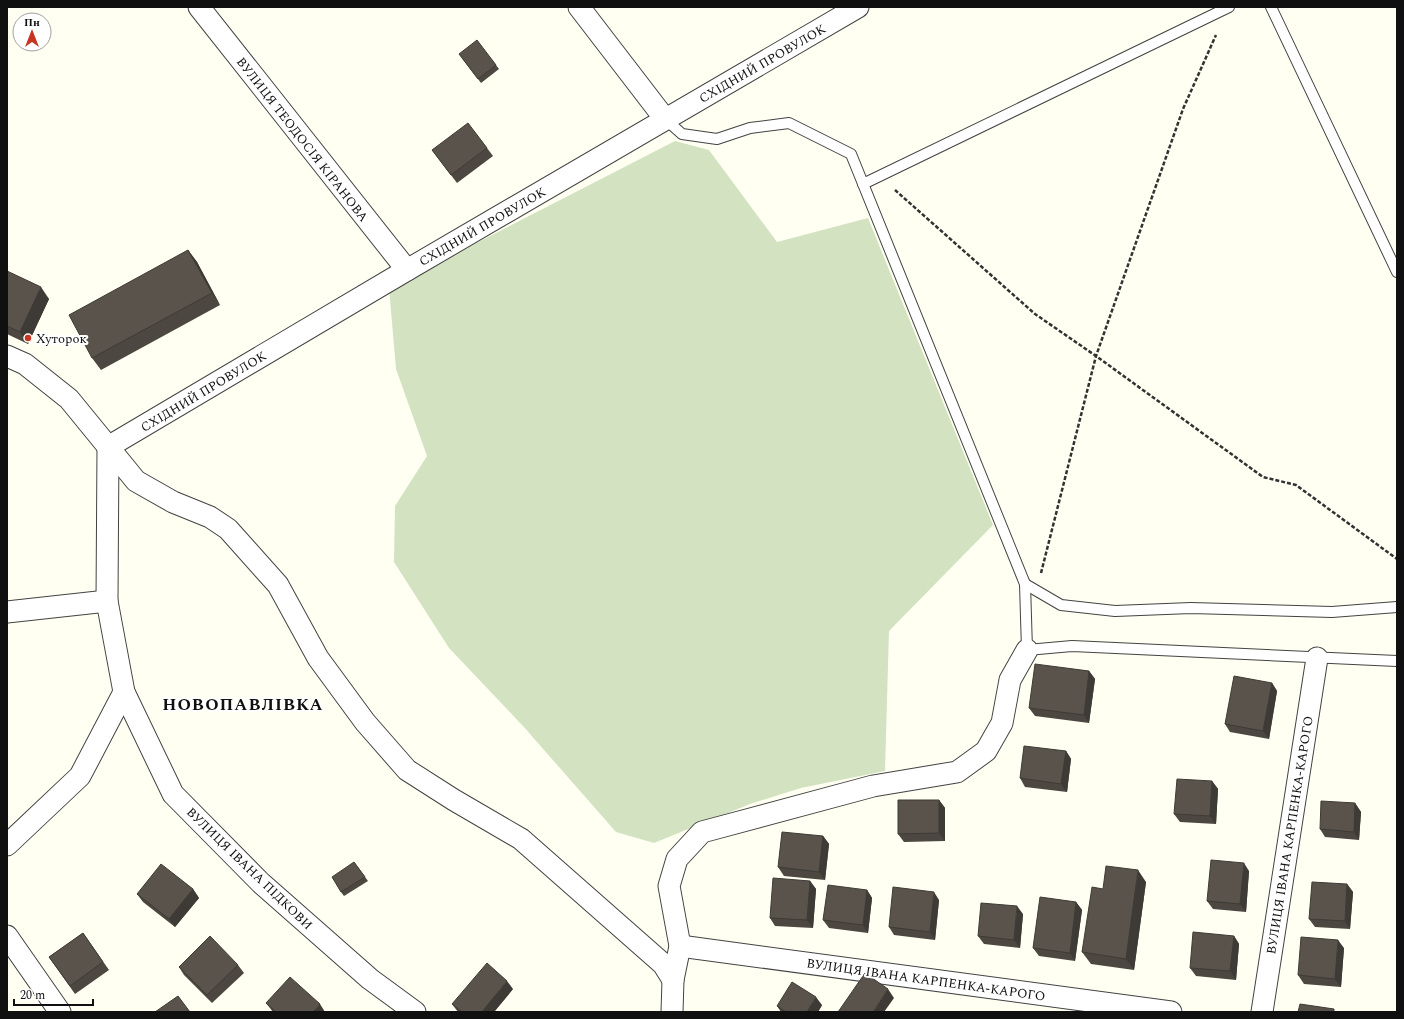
<svg xmlns="http://www.w3.org/2000/svg" width="1404" height="1019" font-family="Spectral,serif">
	<rect width="100%" height="100%" fill="#fffff2"/>
	<polygon fill="#d3e3c2" points="675,141 709,150 777,242 868,218 993,525 889,631 885,771 801,788 750,804 654,843 616,832 523,726 449,648 394,562 395,506 427,456 396,369 389,288"/>
	<g fill="none" stroke-linecap="round" stroke-linejoin="round">
		<defs>
			<g id="lane">
				<polyline points="1271,7 1397,272"/>
				<polyline points="665,119 682,134 717,139 750,128 789,123 851,154 1025,584 1027,650 1072,646 1397,661"/>
				<polyline points="863,184 1229,7"/>
				<polyline points="1025,584 1061,605 1115,611 1191,608 1332,612 1397,607"/>
			</g>
			<g id="street">
				<polyline points="199,7 407,270"/>
				<polyline points="579,7 665,119"/>
				<polyline points="7,356 25,364 69,399 136,481 173,502 210,517 228,529 278,585 318,658 365,722 407,770 454,800 521,839 663,964 673,980"/>
				<polyline points="7,612 107,601"/>
				<polyline points="7,845 80,776 124,692"/>
				<polyline points="7,936 60,1012"/>
				<polyline points="680,946 1171,1012"/>
				<polyline points="415,1012 370,979 261,883 173,794 124,692 107,601 108,447 407,270 858,7"/>
				<polyline points="672,1012 673,980 680,946 669,886 677,859 702,832 873,786 957,772 986,751 1002,723 1010,680 1027,650"/>
				<polyline points="1262,1012 1317,658"/>
			</g>
		</defs>
		<use href="#lane" stroke="#434343" stroke-width="12"/>
		<use href="#street" stroke="#434343" stroke-width="23"/>
		<g stroke="#323232" stroke-width="2.5" stroke-dasharray="4 2" stroke-linecap="butt">
			<polyline points="895,190 1035,314 1096,356 1263,477 1296,485 1397,559"/>
			<polyline points="1041,573 1096,356 1183,109 1216,35"/>
		</g>
		<use href="#lane" stroke="#fff" stroke-width="10"/>
		<use href="#street" stroke="#fff" stroke-width="21"/>
	</g>
	<g fill="#4d4741">
		<polygon points="462,58 496,65 499,69 481,83"/>
		<polygon points="487,148 493,156 457,183 432,150"/>
		<polygon points="188,250 197,262 220,305 101,370 92,358"/>
		<polygon points="7,271 49,299 28,344 7,334"/>
		<polygon points="1089,671 1095,679 1089,723 1035,716 1029,708"/>
		<polygon points="1272,683 1277,691 1269,739 1230,732 1225,724"/>
		<polygon points="1066,751 1071,759 1067,792 1025,787 1020,778"/>
		<polygon points="1212,781 1218,789 1216,824 1180,822 1174,814"/>
		<polygon points="939,800 945,808 945,841 904,842 898,834"/>
		<polygon points="1355,803 1361,812 1359,840 1325,837 1320,829"/>
		<polygon points="823,836 829,844 825,880 784,876 778,867"/>
		<polygon points="354,862 368,881 344,896 341,892"/>
		<polygon points="1249,871 1246,912 1213,909 1207,901"/>
		<polygon points="810,881 816,889 813,928 775,926 770,918"/>
		<polygon points="1146,882 1134,970 1091,964 1082,952 1103,889"/>
		<polygon points="1347,884 1353,892 1350,929 1315,927 1309,919"/>
		<polygon points="193,889 199,898 175,927 143,902 137,894"/>
		<polygon points="867,890 872,898 868,933 829,928 823,920"/>
		<polygon points="939,900 935,940 894,935 889,927"/>
		<polygon points="1076,902 1082,910 1075,961 1039,956 1033,948"/>
		<polygon points="1023,914 1020,948 984,944 978,936"/>
		<polygon points="83,933 109,970 75,994 49,957"/>
		<polygon points="1234,936 1239,944 1236,980 1196,976 1190,968"/>
		<polygon points="1344,948 1341,987 1304,984 1298,975"/>
		<polygon points="238,965 244,973 212,1003 184,975 179,967"/>
		<polygon points="513,989 494,1012 458,1012 452,1004"/>
		<polygon points="266,1003 325,1012 273,1012"/>
		<polygon points="822,1005 818,1012 781,1012 777,1006"/>
	</g>
	<g fill="#3e3a35">
		<polygon points="188,250 197,262 220,305 212,293"/>
		<polygon points="41,287 49,299 28,344 20,332"/>
		<polygon points="1089,671 1095,679 1089,723 1084,715"/>
		<polygon points="1272,683 1277,691 1269,739 1263,731"/>
		<polygon points="1066,751 1071,759 1067,792 1061,784"/>
		<polygon points="1212,781 1218,789 1216,824 1210,816"/>
		<polygon points="939,800 945,808 945,841 939,833"/>
		<polygon points="1355,803 1361,812 1359,840 1354,832"/>
		<polygon points="823,836 829,844 825,880 819,872"/>
		<polygon points="1244,863 1249,871 1246,912 1240,904"/>
		<polygon points="1138,870 1146,882 1134,970 1126,959"/>
		<polygon points="810,881 816,889 813,928 807,920"/>
		<polygon points="1347,884 1353,892 1350,929 1345,921"/>
		<polygon points="193,889 199,898 175,927 169,919"/>
		<polygon points="867,890 872,898 868,933 863,925"/>
		<polygon points="934,892 939,900 935,940 930,932"/>
		<polygon points="1076,902 1082,910 1075,961 1070,953"/>
		<polygon points="1017,906 1023,914 1020,948 1014,940"/>
		<polygon points="1234,936 1239,944 1236,980 1230,971"/>
		<polygon points="1338,940 1344,948 1341,987 1335,979"/>
		<polygon points="507,981 513,989 494,1012 482,1012"/>
		<polygon points="888,989 894,998 884,1012 873,1012"/>
		<polygon points="816,997 822,1005 818,1012 807,1012"/>
		<polygon points="320,1004 325,1012 313,1012"/>
	</g>
	<g fill="#59534c" stroke="#3e3a35">
		<polygon points="477,40 496,65 478,79 459,54"/>
		<polygon points="468,123 487,148 451,175 432,150"/>
		<polygon points="188,250 212,293 92,358 69,315"/>
		<polygon points="7,271 41,287 20,332 7,326"/>
		<polygon points="1035,664 1089,671 1084,715 1029,708"/>
		<polygon points="1234,676 1272,683 1263,731 1225,724"/>
		<polygon points="1024,746 1066,751 1061,784 1020,778"/>
		<polygon points="1177,779 1212,781 1210,816 1174,814"/>
		<polygon points="898,800 939,800 939,833 898,834"/>
		<polygon points="1321,801 1355,803 1354,832 1320,829"/>
		<polygon points="782,832 823,836 819,872 778,867"/>
		<polygon points="1211,860 1244,863 1240,904 1207,901"/>
		<polygon points="354,862 365,877 341,892 332,877"/>
		<polygon points="161,864 193,889 169,919 137,894"/>
		<polygon points="1106,866 1138,870 1126,959 1082,952 1092,887 1103,889"/>
		<polygon points="773,878 810,881 807,920 770,918"/>
		<polygon points="1312,882 1347,884 1345,921 1309,919"/>
		<polygon points="828,885 867,890 863,925 823,920"/>
		<polygon points="893,887 934,892 930,932 889,927"/>
		<polygon points="1040,897 1076,902 1070,953 1033,948"/>
		<polygon points="981,903 1017,906 1014,940 978,936"/>
		<polygon points="1193,932 1234,936 1230,971 1190,968"/>
		<polygon points="83,933 103,962 70,986 49,957"/>
		<polygon points="210,936 238,965 207,995 179,967"/>
		<polygon points="1301,937 1338,940 1335,979 1298,975"/>
		<polygon points="487,963 507,981 482,1012 462,1012 452,1004"/>
		<polygon points="865,973 888,989 873,1012 838,1012"/>
		<polygon points="290,977 320,1004 313,1012 276,1012 266,1003"/>
		<polygon points="792,982 816,997 807,1012 786,1012 777,1006"/>
		<polygon points="178,996 190,1012 155,1012"/>
		<polygon points="1300,1004 1334,1009 1334,1012 1298,1012"/>
	</g>
	<circle fill="#c43623" stroke="#fff" stroke-width="1.5" cx="28" cy="338" r="4"/>
	<g text-anchor="middle" stroke-width="4" stroke-linejoin="round" paint-order="stroke">
		<g font-size="13" fill="#101010" stroke="#fff">
			<text transform="translate(762 63) rotate(-30)" y="5">СХІДНИЙ ПРОВУЛОК</text>
			<text transform="translate(303 139) rotate(52)" y="5">ВУЛИЦЯ ТЕОДОСІЯ КІРАНОВА</text>
			<text transform="translate(482 226) rotate(-30)" y="5">СХІДНИЙ ПРОВУЛОК</text>
			<text transform="translate(203 391) rotate(-31)" y="5">СХІДНИЙ ПРОВУЛОК</text>
			<text transform="translate(1289 835) rotate(-81)" y="5">ВУЛИЦЯ ІВАНА КАРПЕНКА-КАРОГО</text>
			<text transform="translate(250 868) rotate(44)" y="5">ВУЛИЦЯ ІВАНА ПІДКОВИ</text>
			<text transform="translate(926 979) rotate(8)" y="5">ВУЛИЦЯ ІВАНА КАРПЕНКА-КАРОГО</text>
		</g>
		<g font-size="13" fill="#101010" stroke="#fff" text-anchor="start">
			<text x="36" y="343">Хуторок</text>
		</g>
		<g font-size="17" font-weight="bold" letter-spacing="1" fill="#101010" stroke="#fff">
			<text x="243" y="710">НОВОПАВЛІВКА</text>
		</g>
	</g>
	<rect width="1404" height="1019" fill="none" stroke="#101010" stroke-width="16"/>
	<g transform="translate(32 32)"><circle r="19" fill="#ffffff" stroke="#9f9f9f"/>
	<path d="M0-3L7 15L0 10L-7 15Z" fill="#c43623"/>
	<text y="-6" font-size="11" font-weight="bold" text-anchor="middle" fill="#101010">Пн</text>
	</g>
	<path d="M14 999v6h79v-6" fill="none" stroke="#101010" stroke-width="2"/>
	<text x="20" y="999" font-size="12" fill="#101010" stroke="#ffffff" stroke-width="3" paint-order="stroke">20 m</text>
</svg>
